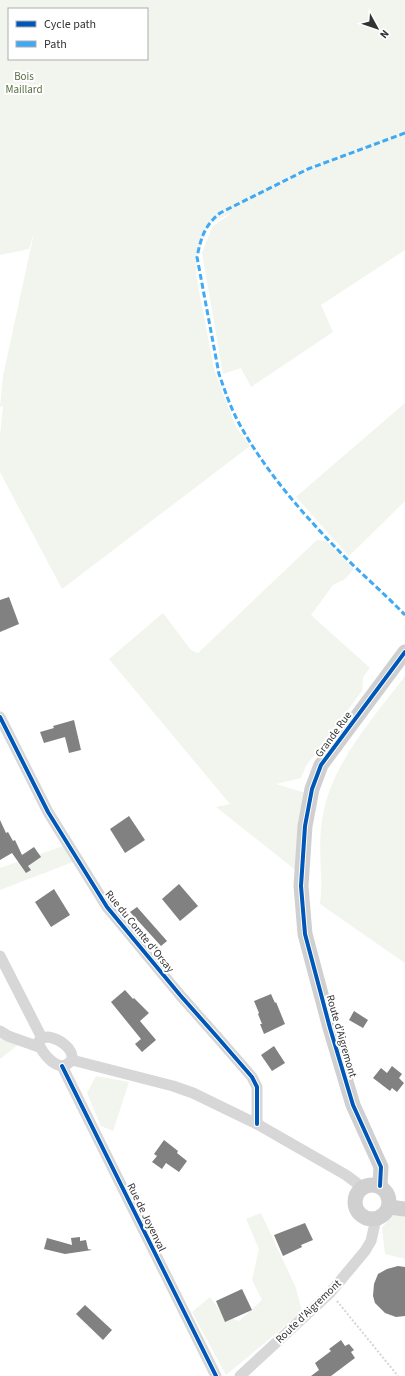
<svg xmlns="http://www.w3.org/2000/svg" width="405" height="1376" font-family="'Source Sans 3',sans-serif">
	<rect width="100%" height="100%" fill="#fff"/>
	<g fill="#f1f5ed" fill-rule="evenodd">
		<path d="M 0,0 L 405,0 L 405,250 L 321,305 L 333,332 L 251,387 L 241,368 L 223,374 L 202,253 L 212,227 L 233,212 L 209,224 L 197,257 L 196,275 L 214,369 L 225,399 L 236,427 L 250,446 L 62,589 L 0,472 L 0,436 L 3,406 L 0,407 L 3,376 L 34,233 L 29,249 L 0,255 ZM 9,9 L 147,9 L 147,59 L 9,59 Z"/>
		<polygon points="405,403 405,501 349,556 296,497"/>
		<polygon points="317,540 326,541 354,569 345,579 333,585 311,615 370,668 363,677 362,691 306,766 301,778 276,784 309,794 298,872 216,807 230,804 109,659 163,613 191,650 198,653"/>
		<path d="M 405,676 L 405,963 L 320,904 C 321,894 322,884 321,874 C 320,853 319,831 324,810 C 334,761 375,716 405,676 Z"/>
		<polygon points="66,845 73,862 0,890 0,868"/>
		<polygon points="0,1032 19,1044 0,1059"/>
		<polygon points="96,1076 129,1082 113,1131 101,1126 87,1093"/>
		<polygon points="398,1209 405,1212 405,1259 385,1254 382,1228"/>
		<polygon points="261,1213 296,1288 302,1312 226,1375 192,1312 210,1297 222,1314 239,1321 262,1300 252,1280 259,1249 246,1219"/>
	</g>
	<g fill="#818181">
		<polygon points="9,597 19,624 0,632 0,600"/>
		<polygon points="74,720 81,750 69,753 65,737 44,743 40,732 54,728 53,726"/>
		<polygon points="129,816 145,840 125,853 110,829"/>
		<polygon points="0,820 6,833 8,832 13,841 15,840 22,855 34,847 41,857 28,866 31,870 26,873 12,853 0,860"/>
		<polygon points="179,884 198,906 180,921 162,899"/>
		<polygon points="54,889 70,915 51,927 35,902"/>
		<polygon points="137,907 167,941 161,946 130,912"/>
		<polygon points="125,990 133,999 134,998 149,1013 140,1021 156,1040 142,1052 135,1044 141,1039 111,1002"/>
		<polygon points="271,994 275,1003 276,1002 285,1024 264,1034 260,1024 262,1024 258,1014 259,1013 254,1001"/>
		<polygon points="354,1011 368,1020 363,1028 349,1020"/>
		<polygon points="274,1046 285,1063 272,1071 261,1055"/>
		<polygon points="392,1066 402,1074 399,1078 404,1083 397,1092 392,1088 390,1091 373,1078 381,1068 387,1073"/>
		<polygon points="164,1140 178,1151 177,1153 187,1161 179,1172 166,1163 162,1169 152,1162 157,1156 154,1154"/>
		<polygon points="305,1223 313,1240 301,1245 302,1247 283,1256 274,1235"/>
		<polygon points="80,1237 80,1241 86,1240 88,1249 92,1250 65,1254 44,1249 47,1238 72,1245 71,1238"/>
		<polygon points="398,1266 405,1267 405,1316 396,1317 385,1313 375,1303 373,1296 374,1284 378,1274 387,1269"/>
		<polygon points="242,1289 252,1310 225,1322 216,1301"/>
		<polygon points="85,1305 112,1330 103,1340 76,1314"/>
		<polygon points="341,1340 345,1346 349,1344 354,1350 351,1352 355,1358 331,1376 311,1376 319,1370 315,1363 331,1351 329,1349"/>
	</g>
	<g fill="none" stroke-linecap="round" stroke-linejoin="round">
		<polyline stroke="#d6d6d6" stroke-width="2" stroke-dasharray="2 2" stroke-linecap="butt" points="337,1301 398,1376"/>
		<g stroke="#d7d7d7" stroke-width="11">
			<polyline points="0,717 48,812 107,907 180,995 219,1039 252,1077 257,1087 257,1124"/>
			<polyline points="0,956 42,1038"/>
			<polyline points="0,1031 8,1036 39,1047"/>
			<path d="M 48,1037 C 58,1038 74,1048 72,1060 C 69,1063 66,1066 62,1066 C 52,1065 39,1050 39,1041 L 42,1038 Z"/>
			<polyline points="72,1060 173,1086 193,1093 257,1124 346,1175 362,1187"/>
			<polyline points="62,1066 216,1376"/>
			<polyline points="240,1376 330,1293 365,1251 371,1241 376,1219"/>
		</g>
		<g stroke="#d0d0d0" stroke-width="15">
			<circle cx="372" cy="1202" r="17"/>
			<polyline points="380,1186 381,1167 353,1105 330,1028 305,934 301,886 305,826 312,789 321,765 405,652"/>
			<polyline points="389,1207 405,1209"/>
		</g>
		<path stroke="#3fa9f5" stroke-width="3" stroke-dasharray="6 3" stroke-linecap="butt" d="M 405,133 L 308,169 L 220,213 C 204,226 201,238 197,257 L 219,374 C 225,391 231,409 240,425 C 264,469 302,513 337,549 C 359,572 383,592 405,615"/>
		<defs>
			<g id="cycleway">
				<polyline points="0,717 48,812 107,907 180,995 219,1039 252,1077 257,1087 257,1124"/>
				<polyline points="62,1066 216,1376"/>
				<polyline points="380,1186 381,1167 353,1105 330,1028 305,934 301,886 305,826 312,789 321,765 405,652"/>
			</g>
		</defs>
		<use href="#cycleway" stroke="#fff" stroke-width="6"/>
		<use href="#cycleway" stroke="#0057b8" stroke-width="4"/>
	</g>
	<g text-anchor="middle" stroke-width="4" stroke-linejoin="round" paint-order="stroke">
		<g font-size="11" fill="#56703f" stroke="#fff">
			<text x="24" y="80">Bois<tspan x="24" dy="13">Maillard</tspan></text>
		</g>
		<g font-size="11" fill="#333" stroke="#fff">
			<text transform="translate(333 734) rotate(-54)" y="4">Grande Rue</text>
			<text transform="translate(140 931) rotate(51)" y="4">Rue du Comte d'Orsay</text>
			<text transform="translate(342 1036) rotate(74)" y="4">Route d’Aigremont</text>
			<text transform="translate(147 1217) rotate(64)" y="4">Rue de Joyenval</text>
			<text transform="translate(308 1311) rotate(-44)" y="4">Route d'Aigremont</text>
		</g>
	</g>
	<rect x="8" y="8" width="140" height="52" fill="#ffffff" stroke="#adadad"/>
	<rect x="16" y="21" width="20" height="6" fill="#0057b8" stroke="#adadad"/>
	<text x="44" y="28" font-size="12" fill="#333333">Cycle path</text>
	<rect x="16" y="41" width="20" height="6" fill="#3fa9f5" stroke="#adadad"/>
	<text x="44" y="48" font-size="12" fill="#333333">Path</text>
	<g transform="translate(377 28) rotate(130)" stroke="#ffffff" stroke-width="3" paint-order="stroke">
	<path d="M0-3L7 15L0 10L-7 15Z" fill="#333333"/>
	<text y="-6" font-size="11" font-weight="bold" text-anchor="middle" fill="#333333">N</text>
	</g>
</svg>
